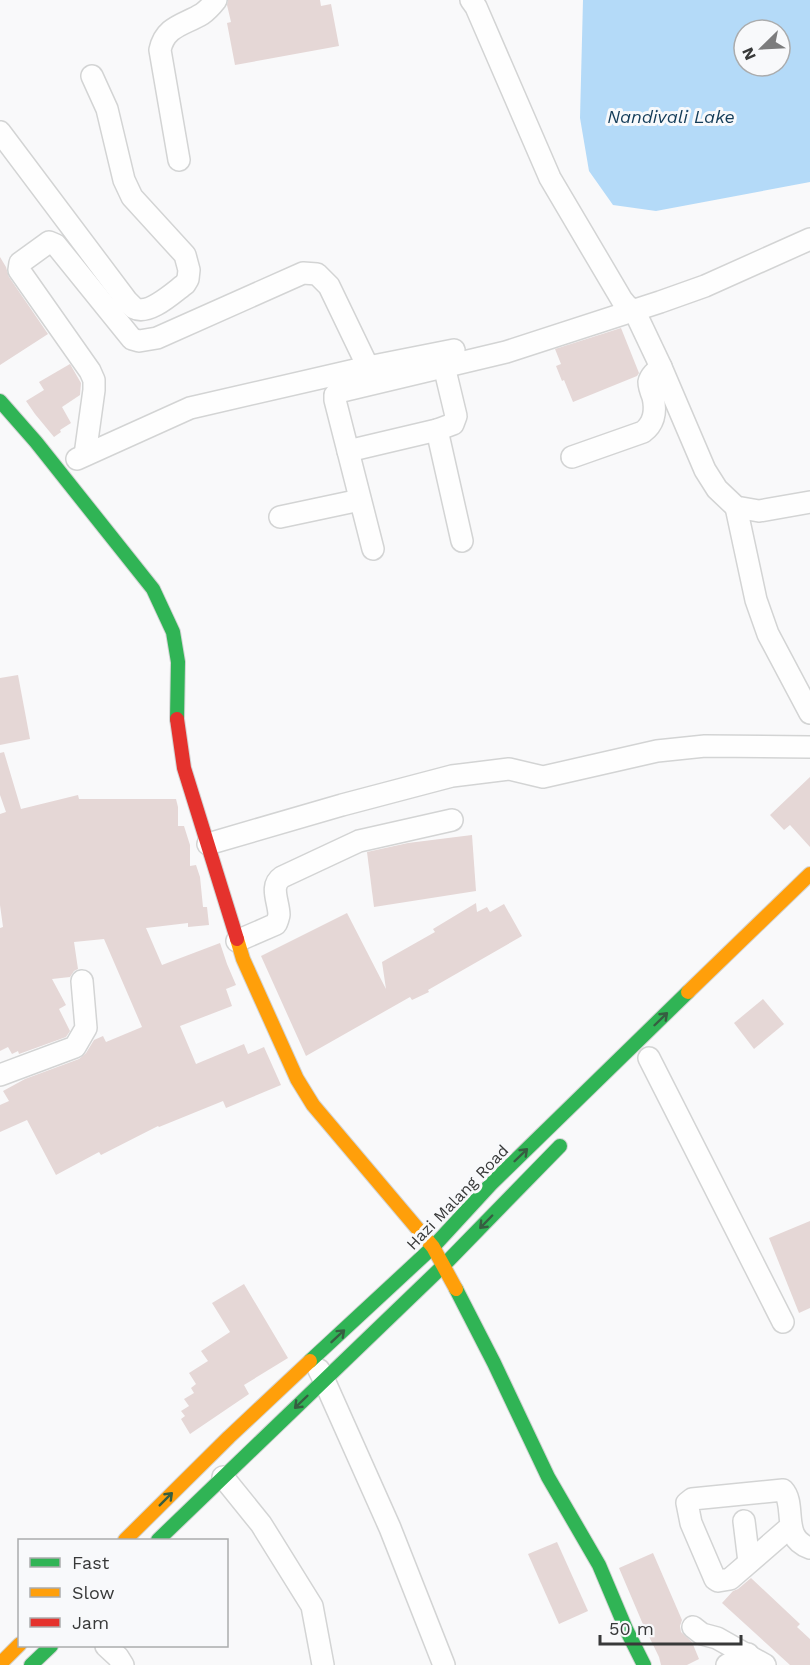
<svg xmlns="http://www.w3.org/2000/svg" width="810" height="1665" font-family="'Work Sans',sans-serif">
	<rect width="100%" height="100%" fill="#f9f9fa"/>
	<path fill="#b4daf8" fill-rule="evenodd" d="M 583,0 L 810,0 L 810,182 L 656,211 L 613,205 L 589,171 L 580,118 ZM 744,30 L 780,30 L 780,66 L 744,66 Z"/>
	<g fill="#e5d7d6">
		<polygon points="228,0 320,0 321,6 331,4 339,46 235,65 227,23 231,22 227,5"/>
		<polygon points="0,257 6,267 9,277 48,334 0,365"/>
		<polygon points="621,328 639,373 637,376 573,402 564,380 562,381 556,366 561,364 555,349"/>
		<polygon points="70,364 81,383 80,395 62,407 71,423 60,430 61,432 54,437 35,414 26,401 44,390 39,382"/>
		<polygon points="18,675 30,739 0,745 0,678"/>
		<polygon points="4,752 21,809 78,795 79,799 176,799 178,807 178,826 184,826 190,845 190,866 196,865 200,877 203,907 207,907 209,925 188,927 188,923 146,928 162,965 220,943 227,964 236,985 226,989 232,1006 180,1026 196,1064 244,1044 248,1054 264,1047 281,1085 226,1108 223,1101 159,1127 158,1126 101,1155 99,1152 56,1175 27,1120 0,1132 0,1105 9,1101 3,1091 25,1079 79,1059 86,1053 94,1040 103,1036 106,1042 142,1027 104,939 74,942 78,969 74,971 70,977 52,979 66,1005 59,1009 70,1031 66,1037 19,1054 18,1051 12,1054 8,1047 0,1051 0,928 3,927 0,905 0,814 6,812 0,795 0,753"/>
		<polygon points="810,777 810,847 790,825 784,830 770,815"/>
		<polygon points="472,835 476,891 374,907 367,852 408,843"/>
		<polygon points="476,903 477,912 487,907 490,912 504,904 522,936 428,990 429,992 412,1000 410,997 306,1056 261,956 347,913 386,989 382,962 435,932 433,929"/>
		<polygon points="763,999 784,1024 754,1049 734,1023"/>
		<polygon points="810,1221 810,1308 799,1313 769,1238"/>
		<polygon points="244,1284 288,1358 244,1385 249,1394 190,1434 181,1419 185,1416 181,1411 189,1406 184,1399 194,1393 191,1388 196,1384 189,1373 208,1361 201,1351 230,1332 212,1303"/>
		<polygon points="557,1542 588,1611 559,1624 528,1554"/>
		<polygon points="653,1553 682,1620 680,1626 681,1632 692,1642 699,1659 687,1665 661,1665 659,1657 642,1622 619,1568"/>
		<polygon points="751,1578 800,1624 797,1627 810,1639 810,1665 790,1665 722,1603 733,1591 738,1589"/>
	</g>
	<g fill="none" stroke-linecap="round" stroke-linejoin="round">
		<defs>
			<g id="street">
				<polyline points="471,0 476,7 550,178 622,300 627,306 634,310 661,367 705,470 717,489 736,507 759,511 810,502"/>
				<path d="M 0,132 L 127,301 C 128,302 133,307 134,308 C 149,316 174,292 185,284 L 188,279 L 189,270 L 185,255 L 132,197 L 124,180 L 107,109 L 92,76"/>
				<path d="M 179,160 L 160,50 C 165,26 184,25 202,14 C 208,10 212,5 216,0"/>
				<polyline points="437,430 462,541"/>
				<polyline points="348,451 437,430 453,424 456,416 444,366"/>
				<polyline points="85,455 94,390 94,380 90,371 19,270 20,263 49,242 56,245 132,339 139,341 157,338 303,273 317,274 329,286 368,367"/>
				<path d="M 572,457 L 643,432 C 655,423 656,410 653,397 C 651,392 649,387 649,382 C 650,376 656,371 661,367"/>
				<polyline points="77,459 190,408 368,367 454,350"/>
				<polyline points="736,507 756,600 768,634 810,713"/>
				<polyline points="280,517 360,500"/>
				<polyline points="373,549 335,400 335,395 338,392 506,352 660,302 705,286 810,239"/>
				<polyline points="208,844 342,805 452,776 509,769 543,777 657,751 705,746 810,747"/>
				<path d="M 237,941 L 276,924 C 277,922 279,916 279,915 C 279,902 269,886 282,877 L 359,841 L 452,820"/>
				<polyline points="649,1058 783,1322"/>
				<polyline points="0,1075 75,1047 86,1028 82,981"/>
				<polyline points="319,1370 324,1380 390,1528 444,1665"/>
				<polyline points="223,1477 261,1524 312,1606 323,1665"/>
				<polyline points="744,1521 749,1562"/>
				<path d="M 790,1527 L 730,1579 L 718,1581 L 715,1579 L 691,1523 L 687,1503 L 692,1499 L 783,1490 C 797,1505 780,1538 810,1548"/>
				<polyline points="693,1627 702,1634 717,1638 765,1665"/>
				<polyline points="106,1646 118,1657 123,1665"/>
				<polyline points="727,1665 748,1654"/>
			</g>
			<g id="fast">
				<polyline points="0,401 36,442 153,589 173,632 178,662 177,719"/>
				<polyline points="456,1289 494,1363 548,1477 599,1565 626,1629 644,1665"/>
				<polyline points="310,1361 433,1247 491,1184 688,992"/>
				<polyline points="158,1540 444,1265 560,1146"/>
				<polyline points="31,1665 51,1646"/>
			</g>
			<g id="slow">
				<polyline points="237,939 243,959 297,1079 313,1105 433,1247 456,1289"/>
				<polyline points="688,992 810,874"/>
				<polyline points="125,1540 229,1437 310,1361"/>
				<polyline points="0,1664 20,1644"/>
			</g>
			<polyline id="jam" points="177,719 184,768 237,939"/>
		</defs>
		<use href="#street" stroke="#d3d4d4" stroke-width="24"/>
		<use href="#fast" stroke="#d3d4d4" stroke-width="16"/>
		<use href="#slow" stroke="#d3d4d4" stroke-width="16"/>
		<use href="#jam" stroke="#d3d4d4" stroke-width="16"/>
		<use href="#street" stroke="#fefefe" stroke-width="21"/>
		<use href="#fast" stroke="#30b455" stroke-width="14"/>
		<use href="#slow" stroke="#ff9f0a" stroke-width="14"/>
		<use href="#jam" stroke="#e5322d" stroke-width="14"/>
	</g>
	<defs><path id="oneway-shaft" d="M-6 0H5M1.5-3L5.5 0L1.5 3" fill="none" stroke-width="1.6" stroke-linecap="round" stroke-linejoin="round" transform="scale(1.5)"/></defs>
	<g stroke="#365e41">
		<use href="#oneway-shaft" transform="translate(661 1019) rotate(-44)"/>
		<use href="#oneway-shaft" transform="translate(521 1155) rotate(-44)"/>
		<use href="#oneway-shaft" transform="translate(486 1222) rotate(134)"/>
		<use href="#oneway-shaft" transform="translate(338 1336) rotate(-43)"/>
		<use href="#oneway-shaft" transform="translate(301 1402) rotate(136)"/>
		<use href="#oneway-shaft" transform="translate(166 1499) rotate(-45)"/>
	</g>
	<g text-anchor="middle" stroke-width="6" stroke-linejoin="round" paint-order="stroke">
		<g font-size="16" fill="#383939" stroke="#f8f9fb">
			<text transform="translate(457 1197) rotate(-46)" y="6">Hazi Malang Road</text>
		</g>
		<g font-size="18" font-style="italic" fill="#123b58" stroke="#f8f9fb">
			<text x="671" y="123">Nandivali Lake</text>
		</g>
	</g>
	<rect x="18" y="1539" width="210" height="108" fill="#f8f9fb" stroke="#abacad" stroke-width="1.5"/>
	<rect x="30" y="1558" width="30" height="9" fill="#30b455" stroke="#abacad" stroke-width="1.5"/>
	<text x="72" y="1569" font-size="18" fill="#383939">Fast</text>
	<rect x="30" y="1588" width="30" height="9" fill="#ff9f0a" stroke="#abacad" stroke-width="1.5"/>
	<text x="72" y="1599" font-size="18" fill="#383939">Slow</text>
	<rect x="30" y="1618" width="30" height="9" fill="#e5322d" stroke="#abacad" stroke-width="1.5"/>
	<text x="72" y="1629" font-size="18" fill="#383939">Jam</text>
	<g transform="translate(762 48) rotate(246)"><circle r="28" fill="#f8f9fb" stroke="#abacad" stroke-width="1.5"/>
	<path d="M0-4.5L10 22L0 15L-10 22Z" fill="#7c7c7d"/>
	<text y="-9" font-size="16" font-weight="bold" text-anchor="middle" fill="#383939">N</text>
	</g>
	<path d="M600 1635v9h141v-9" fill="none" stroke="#383939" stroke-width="3"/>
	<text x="609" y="1635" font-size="18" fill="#383939" stroke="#f8f9fb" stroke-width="4.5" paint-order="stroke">50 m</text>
</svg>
